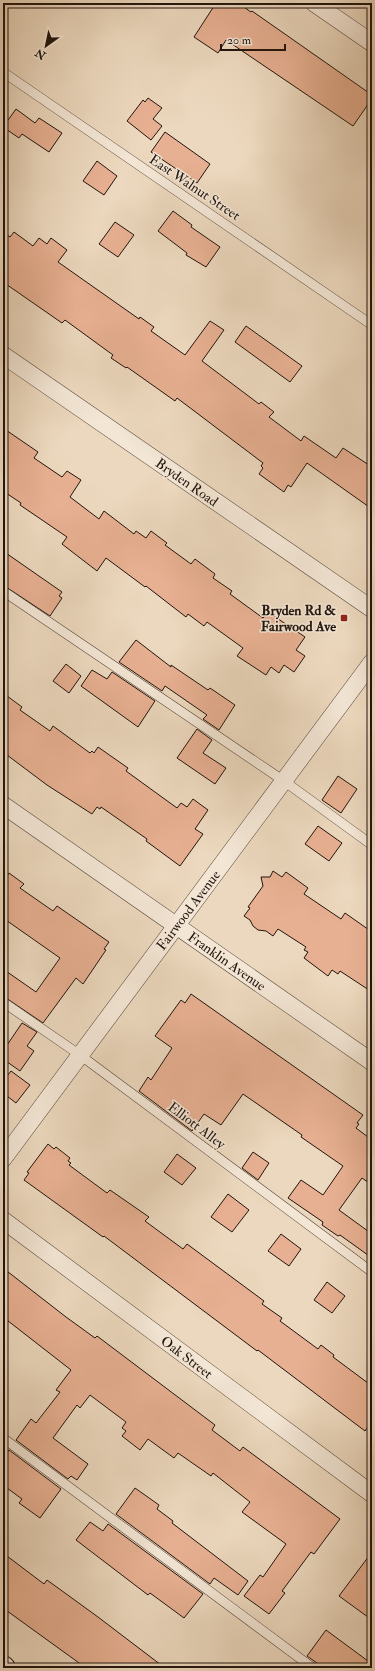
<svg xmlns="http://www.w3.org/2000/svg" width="375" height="1671" font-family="'IM FELL Double Pica',serif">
	<rect width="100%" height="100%" fill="#ecd8be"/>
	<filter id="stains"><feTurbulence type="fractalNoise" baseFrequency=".005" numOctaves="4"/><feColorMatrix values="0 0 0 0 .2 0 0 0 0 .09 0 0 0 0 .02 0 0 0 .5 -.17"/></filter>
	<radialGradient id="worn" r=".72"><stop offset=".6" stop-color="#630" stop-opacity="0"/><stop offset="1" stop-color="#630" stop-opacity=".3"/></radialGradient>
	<g fill="#e7b092" stroke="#21140d">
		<polygon points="216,3 238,3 251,12 252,11 372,95 367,102 369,103 353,126 226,40 218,53 194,37"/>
		<polygon points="148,98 162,108 153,119 162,126 151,140 127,121 143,100 145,102"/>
		<polygon points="16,109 35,123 39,118 62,133 49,152 22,134 19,138 3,127"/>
		<polygon points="165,132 210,164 197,183 151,152"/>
		<polygon points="97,161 117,176 104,195 83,181"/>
		<polygon points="173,211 192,225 191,227 220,247 206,267 186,255 187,253 158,231"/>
		<polygon points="115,222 134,235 118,257 99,244"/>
		<polygon points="3,232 10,237 14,232 33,246 39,238 47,244 51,238 67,250 58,262 139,319 140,317 154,327 151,331 185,355 210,321 224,330 202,361 259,404 261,402 274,412 269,417 301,441 304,436 336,458 343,448 372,467 372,509 307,463 291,487 288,485 284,492 259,474 263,468 261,466 263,463 177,398 175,401 127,367 126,368 111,358 113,355 65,320 62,323 3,282"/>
		<polygon points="246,326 302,366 290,382 235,342"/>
		<polygon points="3,428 38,452 34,458 62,477 67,471 81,480 70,497 99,519 104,511 134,534 136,531 146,538 151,531 167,543 165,545 191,564 195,559 215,574 213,578 232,591 230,594 263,618 268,612 305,637 296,650 305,656 294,672 284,665 279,673 271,667 266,675 237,656 243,648 207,622 204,626 188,614 186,617 146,586 145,587 106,558 97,571 62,544 67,537 20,505 21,503 3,491"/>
		<polygon points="3,551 62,592 59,596 62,598 50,616 3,585"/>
		<polygon points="136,640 171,667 171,665 208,690 210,688 235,705 219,730 203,719 207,715 165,686 162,691 119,662"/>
		<polygon points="66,664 81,676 69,693 53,681"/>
		<polygon points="92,670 107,679 112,672 155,701 138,727 81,686"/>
		<polygon points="3,693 22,707 20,710 50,731 53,726 90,753 92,751 94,753 98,747 128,768 126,771 177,808 181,803 187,807 193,799 208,810 195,829 203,834 180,866 146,841 147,839 101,807 100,809 97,807 92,814 47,785 3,752"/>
		<polygon points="197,729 212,740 203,753 226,768 215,784 177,758"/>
		<polygon points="338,776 357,789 341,813 322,800"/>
		<polygon points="318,826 342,843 329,861 305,844"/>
		<polygon points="273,871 282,877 286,872 308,888 304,894 341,919 345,913 372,932 372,992 340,971 338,974 332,970 328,976 304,958 308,952 304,950 306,947 278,929 273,936 266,931 258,930 253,926 250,920 244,916 250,908 248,907 263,886 261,877 270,877"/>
		<polygon points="9,873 24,884 20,888 53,911 57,906 109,942 104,949 106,950 83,984 76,978 43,1023 3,996 3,969 36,992 60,958 3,918 3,877 6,878"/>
		<polygon points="191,994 363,1115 357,1123 359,1124 356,1128 372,1140 372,1185 362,1178 339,1210 372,1234 372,1258 340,1235 338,1236 322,1225 323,1222 288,1198 301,1180 323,1195 343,1166 301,1137 302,1135 243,1094 221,1125 204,1114 192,1131 139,1091 148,1077 151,1080 172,1048 155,1036 181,1000 185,1003"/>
		<polygon points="22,1023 37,1032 27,1046 34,1051 20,1071 3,1059 3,1051"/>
		<polygon points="11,1071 30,1085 16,1103 3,1093 3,1081"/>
		<polygon points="48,1144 54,1149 56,1147 70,1158 68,1161 71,1163 69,1165 107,1193 110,1190 149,1217 145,1221 183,1249 187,1244 264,1301 262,1304 282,1318 280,1321 318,1349 321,1345 334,1355 333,1357 372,1386 372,1421 365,1431 258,1350 257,1351 104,1236 103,1237 24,1180 29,1173 27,1172"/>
		<polygon points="253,1152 269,1163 258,1180 242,1168"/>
		<polygon points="177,1154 196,1168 182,1185 164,1172"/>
		<polygon points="228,1194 249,1210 232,1232 211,1217"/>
		<polygon points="281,1234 301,1249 289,1266 268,1251"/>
		<polygon points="3,1268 66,1317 95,1338 97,1336 215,1425 212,1430 240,1451 243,1447 340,1519 314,1554 311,1552 282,1591 285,1593 269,1614 244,1596 260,1575 263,1577 286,1544 242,1512 250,1502 213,1473 211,1476 178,1453 174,1458 148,1439 140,1450 122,1436 126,1431 122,1428 126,1422 90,1395 80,1408 77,1405 53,1438 88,1464 77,1480 71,1476 68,1479 16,1440 31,1419 36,1423 60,1392 56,1390 71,1370 3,1317"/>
		<polygon points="327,1282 345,1296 332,1313 314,1300"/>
		<polygon points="9,1450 61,1489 40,1518 19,1503 22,1499 3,1485 3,1458"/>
		<polygon points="135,1488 159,1505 157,1509 173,1521 172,1523 248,1581 238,1595 214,1578 210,1584 116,1514"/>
		<polygon points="90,1522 103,1531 108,1524 203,1594 184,1618 150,1593 148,1595 76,1540"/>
		<polygon points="372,1552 372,1620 339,1596"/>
		<polygon points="3,1553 44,1584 47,1580 98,1617 165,1668 86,1668 3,1608"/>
		<polygon points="326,1630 372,1664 372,1668 319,1668 317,1663 307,1656"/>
	</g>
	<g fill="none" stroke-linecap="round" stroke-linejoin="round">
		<defs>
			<g id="lane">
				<polyline points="3,72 372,325"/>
				<polyline points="3,591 284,781 372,845"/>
				<polyline points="3,1002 80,1055 372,1272"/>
				<polyline points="3,1438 313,1668"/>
			</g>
			<g id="street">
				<polyline points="314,3 372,43"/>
				<polyline points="3,355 372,609"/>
				<polyline points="3,805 372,1062"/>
				<polyline points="3,1159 372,662"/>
				<polyline points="3,1220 372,1494"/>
			</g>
			<polyline id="secondary" points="3,1667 4,1668"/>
		</defs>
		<use href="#lane" stroke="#544539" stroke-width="10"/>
		<use href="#street" stroke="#544539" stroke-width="18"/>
		<use href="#secondary" stroke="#21140d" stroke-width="24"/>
		<use href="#lane" stroke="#f3e6d5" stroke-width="9"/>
		<use href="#street" stroke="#f3e6d5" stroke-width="17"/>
		<use href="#secondary" stroke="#f3e6d5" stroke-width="22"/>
	</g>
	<rect fill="#8f2418" stroke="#f3e6d5" stroke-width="1.5" x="340" y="614" width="8" height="8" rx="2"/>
	<g text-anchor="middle" stroke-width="3" stroke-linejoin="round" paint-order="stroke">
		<g font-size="14" fill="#21140d" stroke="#f3e6d5">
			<text transform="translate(195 187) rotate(34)" y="5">East Walnut Street</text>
			<text transform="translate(187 482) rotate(35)" y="5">Bryden Road</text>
			<text transform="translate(188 910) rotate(-53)" y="5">Fairwood Avenue</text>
			<text transform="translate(227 961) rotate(35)" y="5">Franklin Avenue</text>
			<text transform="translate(197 1125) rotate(37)" y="5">Elliott Alley</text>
			<text transform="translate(187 1357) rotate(37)" y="5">Oak Street</text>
		</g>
		<g font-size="14" font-weight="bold" fill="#21140d" stroke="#f3e6d5" text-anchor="end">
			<text x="336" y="615">Bryden Rd &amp;<tspan x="336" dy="16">Fairwood Ave</tspan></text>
		</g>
	</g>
	<rect width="375" height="1671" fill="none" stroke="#ecd8be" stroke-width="16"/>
	<rect x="4" y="4" width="367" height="1663" fill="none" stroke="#21140d" stroke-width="2"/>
	<rect x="8" y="8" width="359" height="1655" fill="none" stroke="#21140d"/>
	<g transform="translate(46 46) rotate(213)" stroke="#f3e6d5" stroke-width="3" paint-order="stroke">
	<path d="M0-3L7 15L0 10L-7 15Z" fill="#21140d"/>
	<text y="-6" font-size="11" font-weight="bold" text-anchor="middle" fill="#21140d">N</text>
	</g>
	<path d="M221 44v6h64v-6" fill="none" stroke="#21140d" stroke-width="2"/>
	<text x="227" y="44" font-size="12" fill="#21140d" stroke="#f3e6d5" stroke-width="3" paint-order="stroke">20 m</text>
	<rect width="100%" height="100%" filter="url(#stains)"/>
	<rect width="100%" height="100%" fill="url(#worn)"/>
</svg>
